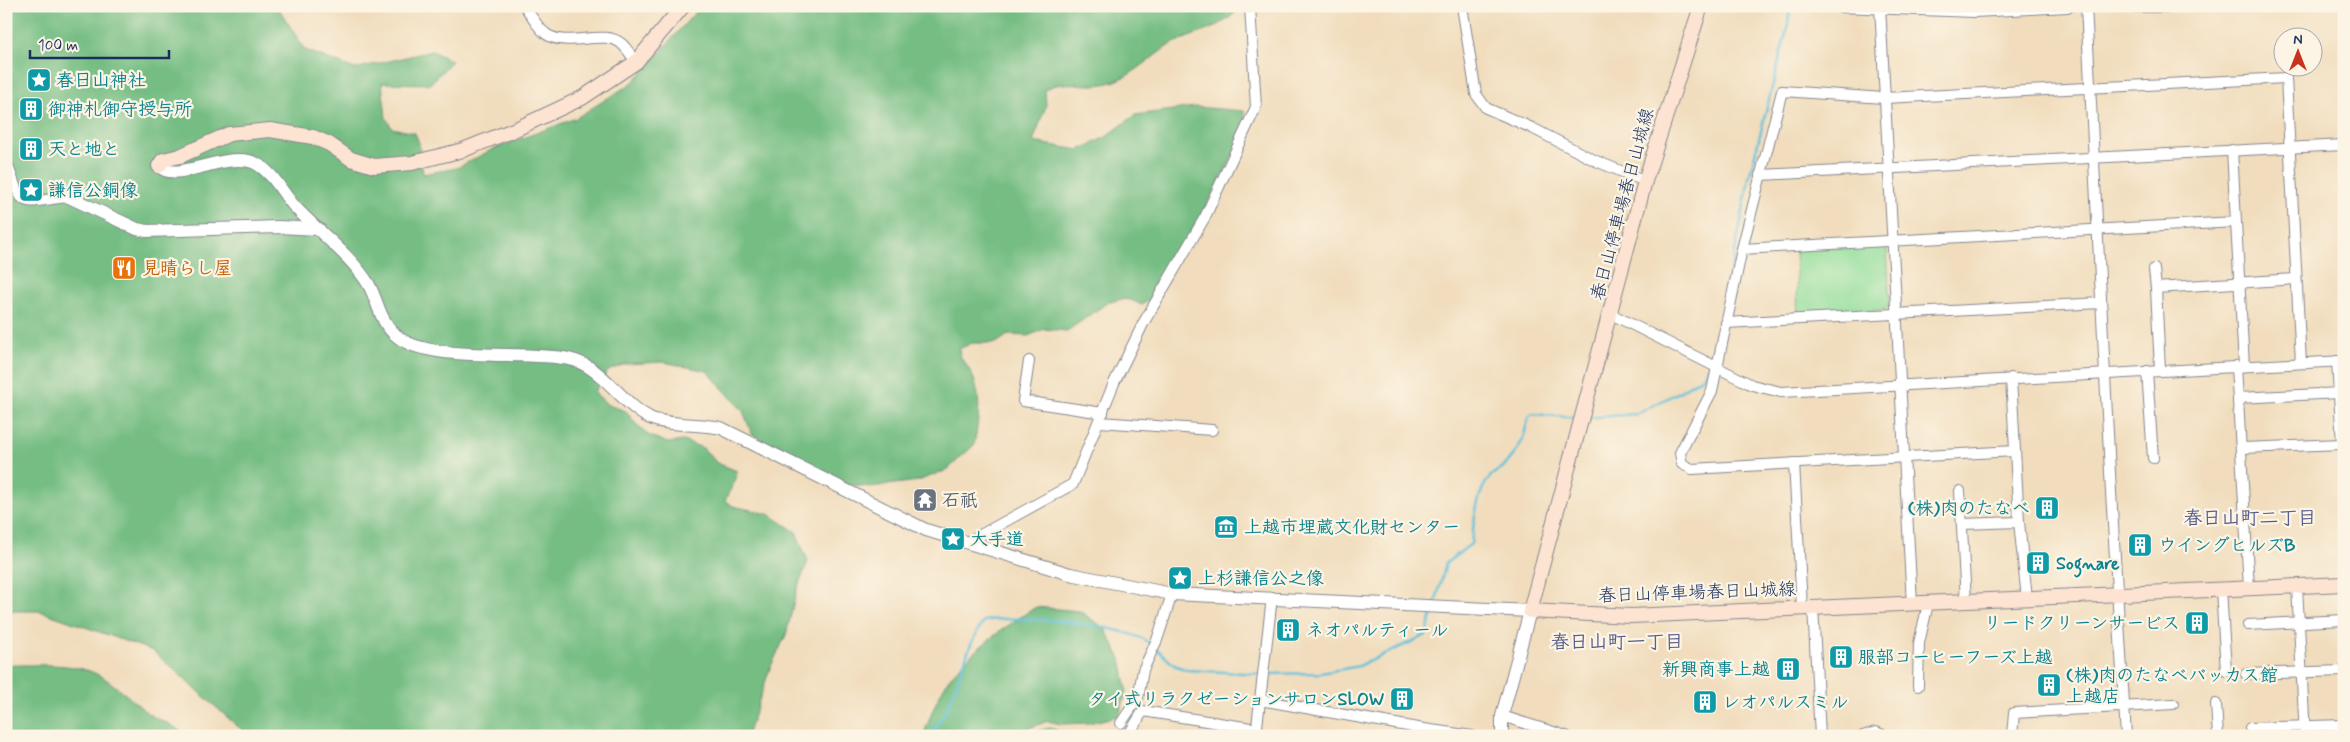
<svg xmlns="http://www.w3.org/2000/svg" width="2350" height="742" font-family="Mynerve,'Klee One',sans-serif">
	<rect width="100%" height="100%" fill="#fcf5e5"/>
	<filter id="ink" filterUnits="userSpaceOnUse"><feTurbulence type="fractalNoise" baseFrequency=".02" numOctaves="2"/><feDisplacementMap in="SourceGraphic" scale="10" xChannelSelector="R" yChannelSelector="G"/><feConvolveMatrix kernelMatrix="1 2 1 2 8 2 1 2 1" color-interpolation-filters="sRGB"/></filter>
	<filter id="wash" filterUnits="userSpaceOnUse"><feTurbulence type="fractalNoise" baseFrequency=".0096" numOctaves="4" result="noise"/><feDisplacementMap in="SourceGraphic" scale="20" xChannelSelector="R" yChannelSelector="G"/><feGaussianBlur stdDeviation="1.12" result="paint"/><feColorMatrix in="noise" values="0 0 0 0 0 0 0 0 0 0 0 0 0 0 0 0 0 1.4 0 .05"/><feComposite in="paint" operator="in"/></filter>
	<g filter="url(#wash)">
		<rect width="100%" height="100%" fill="#f1ddbd"/>
		<g fill="#92de9b" stroke="#56867c">
			<polygon points="1880,245 1887,250 1890,302 1885,310 1798,314 1795,249"/>
			<path d="M 1050,728 L 1066,734 L 1061,736 L 978,736 C 994,729 1006,732 1022,734 C 1030,734 1042,730 1050,728 Z"/>
		</g>
		<g fill="#75bd83" stroke="#487670">
			<path d="M 6,6 L 277,6 L 305,50 L 355,69 L 432,51 L 452,61 L 430,84 L 382,83 L 386,118 L 392,128 L 415,133 L 419,143 L 423,174 L 457,168 L 491,150 L 576,118 L 632,83 L 701,6 L 1234,6 L 1235,13 C 1215,32 1193,33 1170,45 C 1149,58 1130,80 1104,84 C 1082,88 1063,78 1045,90 L 1046,106 L 1033,142 L 1079,150 L 1106,137 L 1135,115 L 1195,107 L 1244,111 L 1246,125 L 1228,166 L 1192,231 L 1150,299 L 1142,305 L 1131,300 L 1121,299 L 1107,303 L 1067,331 L 1044,329 L 1028,336 L 1008,335 L 996,343 L 972,343 L 959,349 C 960,359 964,361 969,369 C 983,392 979,419 974,445 L 947,470 L 918,481 L 870,487 L 845,484 L 786,455 L 752,434 L 743,411 L 707,371 L 664,362 L 625,364 L 608,371 L 594,392 L 608,405 L 626,411 L 635,423 L 648,435 L 668,443 L 683,441 L 703,448 L 717,463 L 737,471 C 737,484 729,489 725,501 L 733,506 L 769,514 L 796,532 L 808,561 L 797,589 L 786,635 L 770,668 L 747,736 L 251,736 L 236,725 L 153,651 L 40,611 L 6,611 Z"/>
			<path d="M 1036,607 L 1080,611 L 1105,629 L 1121,659 L 1127,690 L 1119,716 L 1088,723 L 1061,724 L 1048,721 L 1027,729 L 987,728 L 973,736 L 923,736 C 930,718 936,699 947,682 C 966,654 1007,625 1036,607 Z"/>
			<path d="M 6,665 C 39,666 79,660 107,680 C 122,690 135,703 149,714 C 161,722 175,724 185,736 L 6,736 Z"/>
		</g>
		<g fill="none" stroke-linecap="round" stroke-linejoin="round">
			<g stroke="#5dc0dc" stroke-width="2.5">
				<polyline points="1725,305 1749,178 1788,25 1790,6"/>
				<polyline points="1710,360 1721,323"/>
				<polyline points="1586,418 1637,414 1679,392 1704,376 1708,366"/>
				<path d="M 1435,604 L 1446,563 L 1471,544 C 1474,523 1476,493 1490,477 C 1493,473 1498,471 1502,468 C 1518,453 1525,439 1528,417 L 1533,414 L 1578,418"/>
				<polyline points="1156,648 1174,665 1187,670 1261,674"/>
				<polyline points="1266,674 1321,673 1359,666 1426,635 1433,611"/>
				<path d="M 928,736 C 960,703 959,655 984,621 C 1015,614 1130,624 1152,645"/>
			</g>
		</g>
	</g>
	<g filter="url(#ink)">
		<g fill="none" stroke-linecap="round" stroke-linejoin="round">
			<defs>
				<g id="minor">
					<path d="M 525,6 C 531,16 537,27 546,34 C 567,49 604,28 622,44 C 627,49 632,56 636,62"/>
					<polyline points="1462,6 1476,94 1486,108 1532,128 1596,161 1645,181"/>
					<polyline points="1880,6 1912,604"/>
					<polyline points="2086,6 2111,492 2126,736"/>
					<polyline points="2232,150 2244,366"/>
					<path d="M 6,160 C 24,213 19,202 69,197"/>
					<polyline points="1760,175 2344,145"/>
					<polyline points="1742,249 2236,222"/>
					<polyline points="2154,269 2156,288"/>
					<polyline points="1611,314 1752,385 1781,392 2344,361"/>
					<polyline points="1726,323 2101,303"/>
					<polyline points="1029,361 1023,401 1103,413"/>
					<polyline points="2236,366 2249,588"/>
					<polyline points="2160,370 2156,288 2296,279"/>
					<polyline points="2147,371 2153,458"/>
					<polyline points="2011,378 2019,522 2027,599"/>
					<polyline points="2238,398 2340,393"/>
					<polyline points="1100,422 1212,430"/>
					<polyline points="2242,448 2342,444 2337,361"/>
					<polyline points="2015,451 1692,469 1682,464 1680,453 1712,391 1742,249 1782,91 1884,98 2286,78 2301,363"/>
					<polyline points="1794,463 1802,607"/>
					<polyline points="1960,491 1966,602"/>
					<polyline points="1962,524 2019,522"/>
					<polyline points="966,543 1073,484 1114,383 1144,322 1205,217 1256,107 1250,6"/>
					<polyline points="2297,587 2305,736"/>
					<polyline points="2221,589 2226,671"/>
					<polyline points="1813,607 1820,736"/>
					<polyline points="2248,625 2344,620"/>
					<polyline points="2246,674 2344,671"/>
					<polyline points="1918,686 1919,643 1928,604"/>
					<polyline points="1260,700 1424,729 1472,736"/>
					<polyline points="2216,704 2218,736"/>
					<polyline points="1502,716 1566,736"/>
					<polyline points="1121,723 1138,698 1143,670 1157,640 1172,594"/>
					<polyline points="2250,728 2344,725"/>
					<polyline points="1256,735 1272,597"/>
					<polyline points="1128,736 1143,711 1257,729"/>
					<polyline points="1863,736 1876,732 1885,736"/>
					<polyline points="2012,736 2014,713 2173,704"/>
				</g>
				<g id="tertiary">
					<polyline points="1840,6 1974,11 2067,6"/>
					<polyline points="2122,6 2170,6"/>
					<path d="M 159,166 C 176,185 229,148 257,164 C 274,174 281,191 294,206 C 318,232 350,254 369,285 C 379,304 380,323 398,337 C 430,363 526,350 569,359 C 603,366 620,403 650,418 C 664,425 702,424 721,428 L 926,530 L 1070,574 L 1172,594 L 1530,611 L 1502,716 L 1502,736"/>
					<polyline points="69,197 137,229 147,231 278,227 319,229"/>
				</g>
				<g id="secondary">
					<polyline points="1701,6 1645,181 1530,611 1631,616 2344,584"/>
					<polyline points="159,166 163,160 180,156 229,134 270,130 313,137 329,144 351,159 374,166 412,163 463,150 516,129 582,98 636,62 683,6"/>
				</g>
			</defs>
			<use href="#minor" stroke="#86868e" stroke-width="12"/>
			<use href="#tertiary" stroke="#86868e" stroke-width="14"/>
			<use href="#secondary" stroke="#86868e" stroke-width="16"/>
			<use href="#minor" stroke="#fff" stroke-width="10"/>
			<use href="#tertiary" stroke="#fff" stroke-width="12"/>
			<use href="#secondary" stroke="#fde3d1" stroke-width="14"/>
		</g>
	</g>
	<defs>
		<symbol id="sight-square" viewBox="-11 -11 22 22"><rect x="-9" y="-9" width="18" height="18" rx="4" fill="#0f9aa8" stroke="#fcf5e5"/><path d="M0-6L1.8-2.2L6-1.7L2.9 1.2L3.7 5.4L0 3.3L-3.7 5.4L-2.9 1.2L-6-1.7L-1.8-2.2Z" fill="#fff"/></symbol>
		<symbol id="building-square" viewBox="-11 -11 22 22"><rect x="-9" y="-9" width="18" height="18" rx="4" fill="#0f9aa8" stroke="#fcf5e5"/><path d="M-4-6H4V6H1V3H-1V6H-4ZM-2.5-4.3h1.7v1.8h-1.7ZM.8-4.3h1.7v1.8H.8ZM-2.5-1h1.7V.8h-1.7ZM.8-1h1.7V.8H.8Z" fill="#fff"/></symbol>
		<symbol id="restaurant-square" viewBox="-11 -11 22 22"><rect x="-9" y="-9" width="18" height="18" rx="4" fill="#e8710a" stroke="#fcf5e5"/><path d="M-5-6h1v4h1v-4h1v4h1v-4h1v5L-1.5 .5V6h-2V.5L-5-1ZM5-6V6H3V1.5H1.5Q1.5-4 5-6Z" fill="#fff"/></symbol>
		<symbol id="temple-square" viewBox="-11 -11 22 22"><rect x="-9" y="-9" width="18" height="18" rx="4" fill="#6b7280" stroke="#fcf5e5"/><path d="M0-6L5-2H3V0L6.5 2.5H4V6H1.5V3h-3V6H-4V2.5H-6.5L-3 0V-2H-5Z" fill="#fff"/></symbol>
		<symbol id="museum-square" viewBox="-11 -11 22 22"><rect x="-9" y="-9" width="18" height="18" rx="4" fill="#0f9aa8" stroke="#fcf5e5"/><path d="M0-6L6-3V-2H-6V-3ZM-5-1h2V3h-2ZM-1-1h2V3h-2ZM3-1h2V3H3ZM-6 4H6V6H-6Z" fill="#fff"/></symbol>
	</defs>
	<g fill-rule="evenodd">
		<use href="#sight-square" x="25" y="66" width="28" height="28"/>
		<use href="#building-square" x="17" y="95" width="28" height="28"/>
		<use href="#building-square" x="17" y="135" width="28" height="28"/>
		<use href="#sight-square" x="17" y="176" width="28" height="28"/>
		<use href="#restaurant-square" x="110" y="254" width="28" height="28"/>
		<use href="#temple-square" x="911" y="486" width="28" height="28"/>
		<use href="#building-square" x="2033" y="494" width="28" height="28"/>
		<use href="#museum-square" x="1212" y="513" width="28" height="28"/>
		<use href="#sight-square" x="939" y="525" width="28" height="28"/>
		<use href="#building-square" x="2126" y="531" width="28" height="28"/>
		<use href="#building-square" x="2024" y="549" width="28" height="28"/>
		<use href="#sight-square" x="1166" y="564" width="28" height="28"/>
		<use href="#building-square" x="2183" y="609" width="28" height="28"/>
		<use href="#building-square" x="1274" y="616" width="28" height="28"/>
		<use href="#building-square" x="1827" y="643" width="28" height="28"/>
		<use href="#building-square" x="1774" y="655" width="28" height="28"/>
		<use href="#building-square" x="2035" y="671" width="28" height="28"/>
		<use href="#building-square" x="1388" y="685" width="28" height="28"/>
		<use href="#building-square" x="1691" y="688" width="28" height="28"/>
	</g>
	<g text-anchor="middle" stroke-width="4.5" stroke-linejoin="round" paint-order="stroke">
		<g font-size="18" font-weight="bold" fill="#0d838f" stroke="#fcf5e5" text-anchor="start">
			<text x="56" y="86">春日山神社</text>
			<text x="48" y="115">御神札御守授与所</text>
			<text x="48" y="155">天と地と</text>
			<text x="48" y="196">謙信公銅像</text>
			<text x="2030" y="514" text-anchor="end">(株)肉のたなべ</text>
			<text x="1244" y="533">上越市埋蔵文化財センター</text>
			<text x="970" y="545">大手道</text>
			<text x="2158" y="551">ウイングヒルズB</text>
			<text x="2056" y="569">Sognare</text>
			<text x="1198" y="584">上杉謙信公之像</text>
			<text x="2180" y="629" text-anchor="end">リードクリーンサービス</text>
			<text x="1306" y="636">ネオパルティール</text>
			<text x="1858" y="663">服部コーヒーフーズ上越</text>
			<text x="1770" y="675" text-anchor="end">新興商事上越</text>
			<text x="2066" y="681">(株)肉のたなべバッカス館<tspan x="2066" dy="21">上越店</tspan></text>
			<text x="1384" y="705" text-anchor="end">タイ式リラクゼーションサロンSLOW</text>
			<text x="1722" y="708">レオパルスミル</text>
		</g>
		<g font-size="18" fill="#1b2f5e" stroke="#fcf5e5">
			<text transform="translate(1622 204) rotate(-75)" y="6">春日山停車場春日山城線</text>
			<text transform="translate(1697 592) rotate(-2)" y="6">春日山停車場春日山城線</text>
		</g>
		<g font-size="18" font-weight="bold" fill="#c56008" stroke="#fcf5e5" text-anchor="start">
			<text x="142" y="274">見晴らし屋</text>
		</g>
		<g font-size="18" font-weight="bold" fill="#5b616d" stroke="#fcf5e5" text-anchor="start">
			<text x="942" y="506">石祇</text>
		</g>
		<g font-size="19" font-weight="bold" fill="#5b5f8c" stroke="#fcf5e5">
			<text x="2250" y="524">春日山町二丁目</text>
			<text x="1617" y="648">春日山町一丁目</text>
		</g>
	</g>
	<rect width="2350" height="742" fill="none" stroke="#fcf5e5" stroke-width="25"/>
	<g transform="translate(2298 52)"><circle r="24" fill="#fcf5e5" stroke="#a2a6af"/>
	<path d="M0-4L9 19L0 12L-9 19Z" fill="#c8321e"/>
	<text y="-8" font-size="14" font-weight="bold" text-anchor="middle" fill="#1b2f5e">N</text>
	</g>
	<path d="M30 50v8h139v-8" fill="none" stroke="#1b2f5e" stroke-width="2.5"/>
	<text x="38" y="50" font-size="15" fill="#1b2f5e" stroke="#fcf5e5" stroke-width="4" paint-order="stroke">100 m</text>
</svg>
